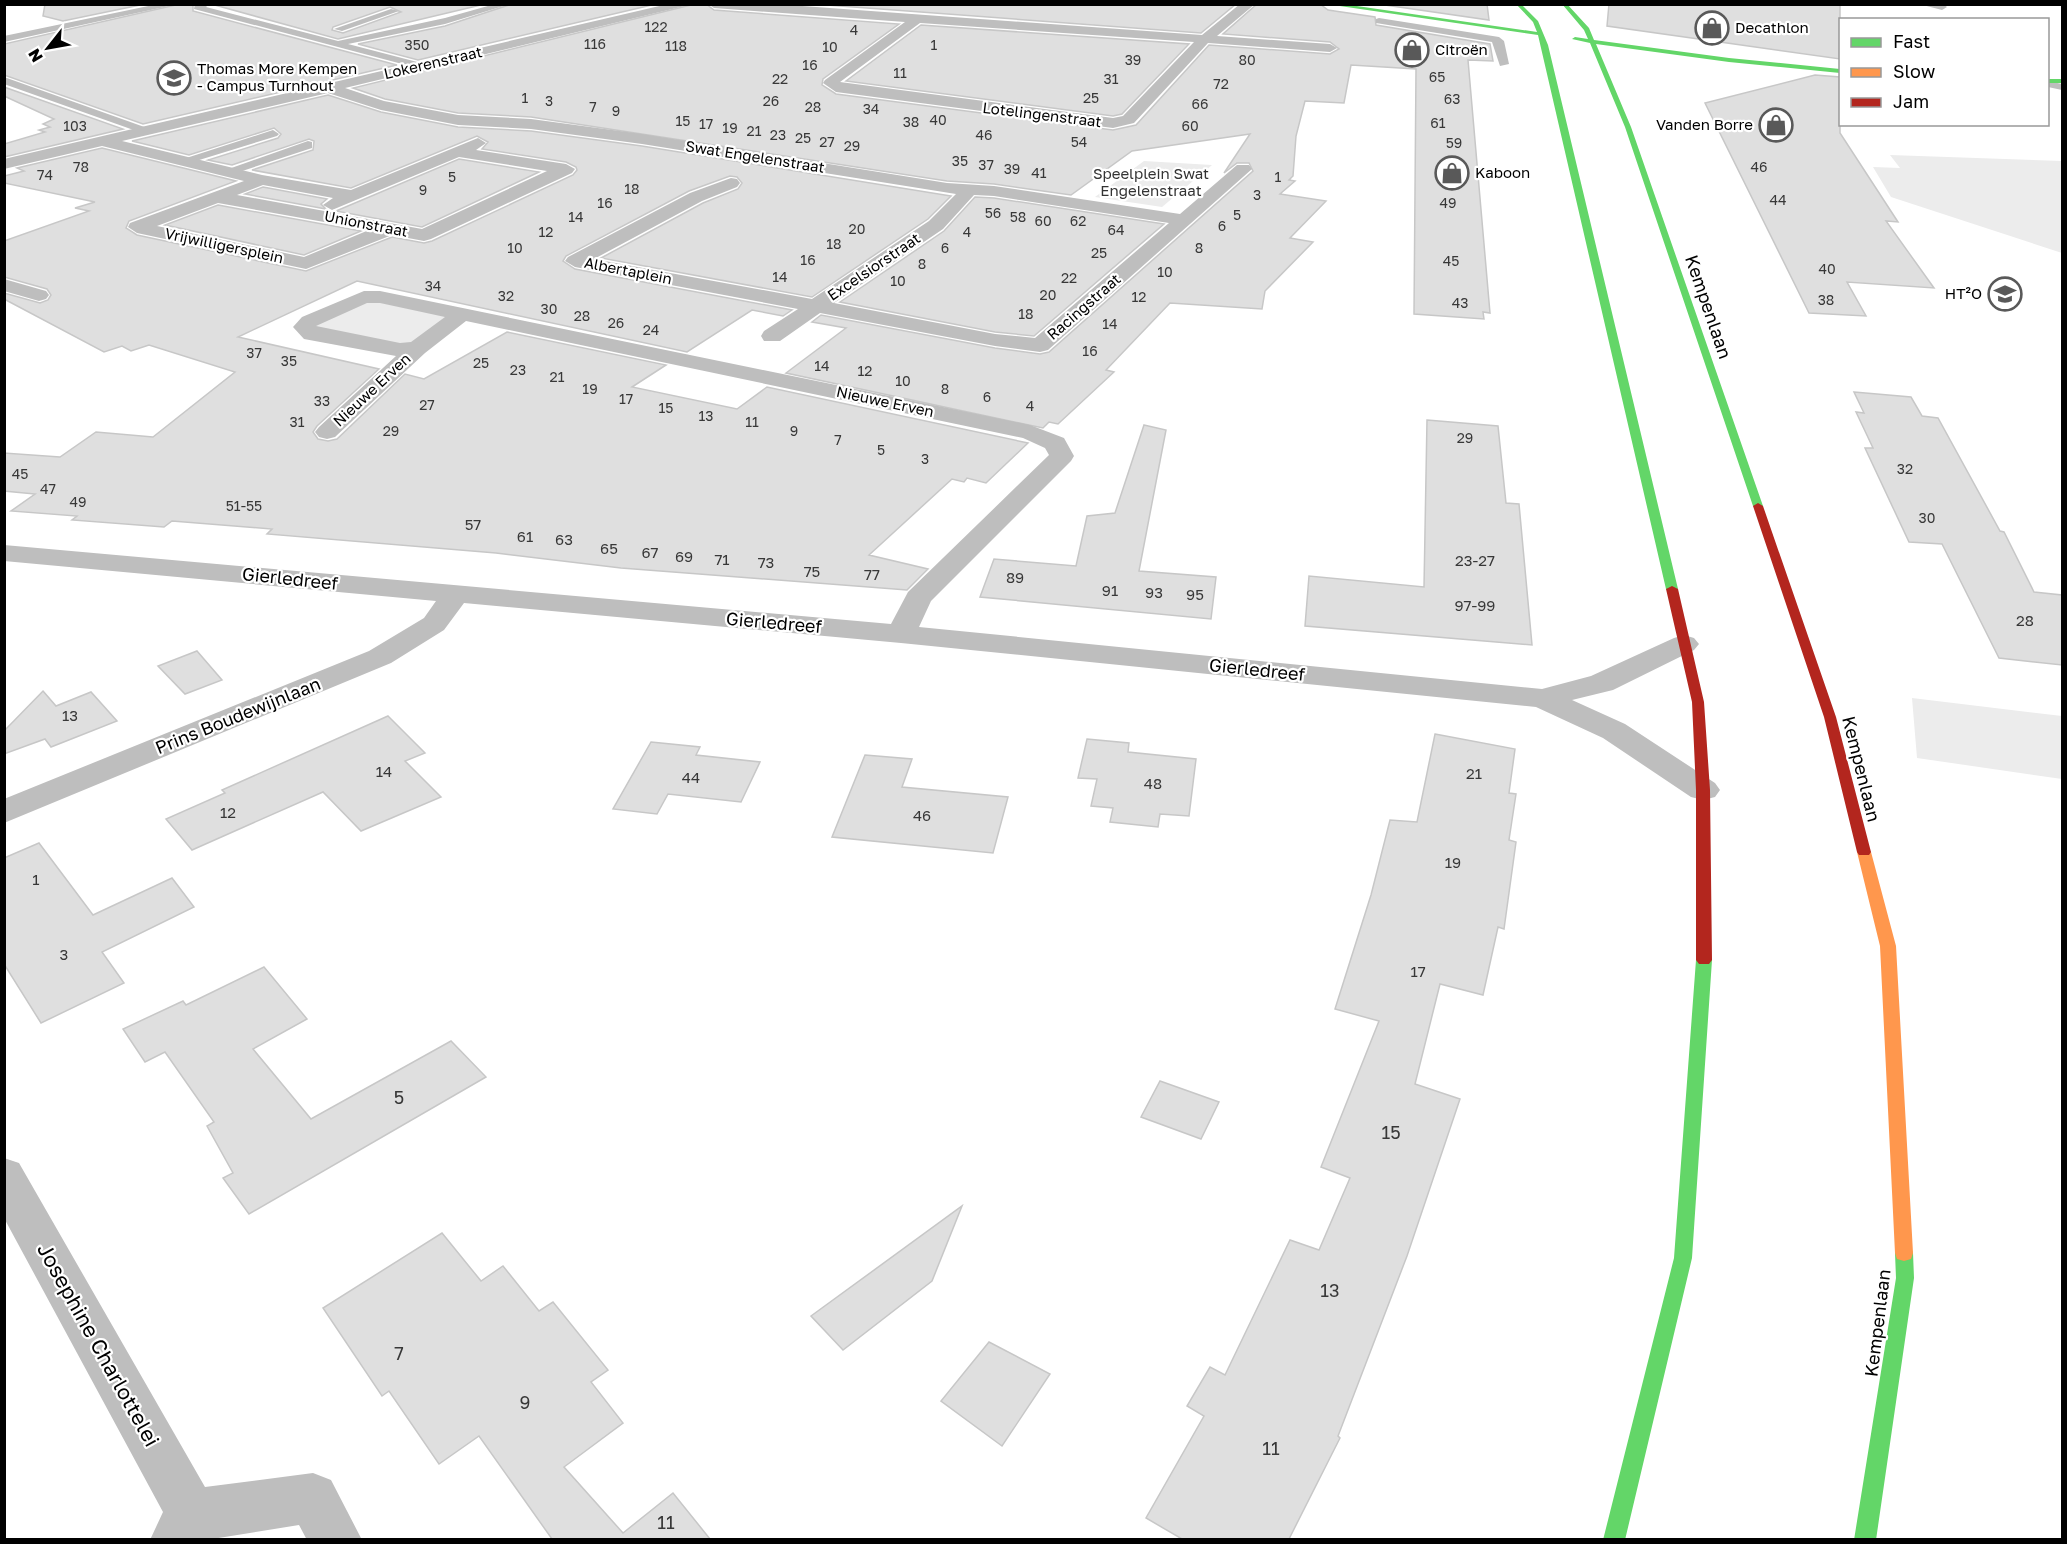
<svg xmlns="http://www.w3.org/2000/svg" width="2067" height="1544" font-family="'Golos Text',sans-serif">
	<rect width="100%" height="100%" fill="#fff"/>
	<g fill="#ececec">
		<polygon points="1890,155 2062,161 2062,253 1891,197 1873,167 1900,168"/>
		<polygon points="1144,161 1212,165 1162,207 1095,197"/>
		<polygon points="364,297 462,314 417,348 312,334 309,321"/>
		<polygon points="1912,698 2062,716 2062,779 1917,758"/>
	</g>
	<g fill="#dfdfdf" stroke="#c7c7c7" stroke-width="1.5" fill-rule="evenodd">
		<polygon points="45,4 145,4 63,21 43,16"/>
		<polygon points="180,4 193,4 193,11 397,65 143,124 4,75 4,44"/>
		<path d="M 211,4 L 485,4 L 338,39 ZM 390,7 L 401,12 L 343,33 L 332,30 L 333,27 Z"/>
		<polygon points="512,4 656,4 418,60 358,44 445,26"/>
		<polygon points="695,4 706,4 714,10 899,24 823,79 822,85 836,94 1113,130 1136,125 1209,45 1330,54 1339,49 1330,42 1223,34 1257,4 1320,4 1328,10 1375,17 1376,25 1490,44 1493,61 1468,60 1490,313 1483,312 1484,319 1414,314 1416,69 1351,65 1344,103 1305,101 1296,136 1293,176 1289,180 1295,181 1280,194 1326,201 1290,238 1313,242 1265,291 1262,309 1170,303 1106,370 1114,372 1058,424 1049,422 1043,428 786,373 846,328 812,322 821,315 995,348 1040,354 1049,352 1253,171 1249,163 1237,163 1224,173 1250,134 1132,151 1071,195 994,184 947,181 531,117 458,113 385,99 353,88"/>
		<polygon points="813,4 1236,4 1201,33"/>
		<polygon points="1378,4 1487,4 1489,20"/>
		<polygon points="1609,4 1840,4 1840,59 1607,26"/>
		<polygon points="921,25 1189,44 1122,114 1113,116 846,81"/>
		<polygon points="1815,75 1840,77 1840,133 1898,222 1886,221 1934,288 1847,282 1866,316 1809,313 1705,103"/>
		<polygon points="4,87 123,129 4,157 4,144 45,132 39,130 50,127 43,124 54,119 4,96"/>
		<polygon points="328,95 381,112 458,127 531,131 642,146 951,196 928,219 812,297 601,258 703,203 738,189 742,183 737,177 730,176 689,191 566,256 563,261 575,269 792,310 783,316 752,310 687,352 357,281 238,337 379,369 317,426 313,432 318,439 328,441 337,439 405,374 424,379 507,332 666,365 632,387 737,409 767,387 1028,443 986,483 967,478 964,482 952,479 869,555 928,569 907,590 621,568 496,553 267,534 272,529 172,521 164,527 72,520 77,516 11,511 35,494 4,491 4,453 60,457 96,432 153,437 235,372 149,345 131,351 122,346 104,352 4,299 4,293 40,303 48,300 51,295 47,289 4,277 4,241 89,211 75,208 95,202 4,183 4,176 24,171 17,168 102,148 236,181 129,221 126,228 137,235 306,271 392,237 424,243 432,241 573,175 577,170 576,167 566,162 482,149 488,142 477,136 351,188 252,170 313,150 314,141 309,139 232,165 208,160 278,138 281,134 274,128 189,155 132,141"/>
		<polygon points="459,159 539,172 422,227 336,211"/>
		<polygon points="263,187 327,199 321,204 326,209 245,194"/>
		<polygon points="975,197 994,198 1164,224 1034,336 995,332 840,302 944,231"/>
		<polygon points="218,205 361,231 304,255 165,225"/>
		<polygon points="1854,392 1911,397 1922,416 1938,418 2000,531 2004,532 2034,592 2062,595 2062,665 1999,658 1942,544 1909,542 1865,448 1873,448 1856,412 1864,413"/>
		<polygon points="1427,420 1498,426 1506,503 1519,504 1532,645 1305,626 1309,576 1424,587"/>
		<polygon points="1144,425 1166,430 1139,571 1216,577 1211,619 980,597 994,559 1076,566 1087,516 1115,513"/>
		<polygon points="197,651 222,680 185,694 158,666"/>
		<polygon points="43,691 56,706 91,692 117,721 51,747 45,739 4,754 4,731"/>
		<polygon points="388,716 425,753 405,761 441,797 361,831 323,792 192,850 166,819 225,793 222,790"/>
		<polygon points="1435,734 1515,749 1509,793 1516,794 1509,840 1516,842 1504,929 1498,927 1483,995 1440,984 1415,1084 1460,1099 1407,1256 1338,1436 1340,1438 1289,1539 1182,1539 1146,1518 1204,1416 1187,1406 1210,1367 1225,1375 1290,1240 1319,1250 1350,1178 1321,1167 1379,1021 1335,1009 1371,895 1390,820 1417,822"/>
		<polygon points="1087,739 1129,743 1128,752 1196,759 1189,816 1160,814 1158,827 1110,822 1113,808 1091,806 1097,779 1078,778"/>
		<polygon points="651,742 700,747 696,755 760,762 741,802 668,794 657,814 613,809"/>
		<polygon points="865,755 912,759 902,787 1008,797 993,853 832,837"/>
		<polygon points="39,843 93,915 172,878 194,907 102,952 124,983 41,1023 4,964 4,858"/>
		<polygon points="264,967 307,1019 253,1049 311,1119 451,1041 486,1077 249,1214 223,1178 233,1173 207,1126 214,1122 165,1052 145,1062 123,1029 183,1001 186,1005"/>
		<polygon points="1160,1081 1219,1102 1201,1139 1141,1117"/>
		<polygon points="962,1206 932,1281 843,1350 811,1316"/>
		<polygon points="442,1233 481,1281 503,1266 539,1311 553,1302 608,1370 591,1382 623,1423 564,1467 623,1533 673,1493 710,1539 552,1539 479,1436 439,1464 389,1391 382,1396 323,1308"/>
		<polygon points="989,1342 1050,1374 1002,1446 941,1401"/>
	</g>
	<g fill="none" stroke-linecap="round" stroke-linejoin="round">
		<g fill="#bebebe" fill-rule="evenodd">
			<polygon points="158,4 178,4 4,42 4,36"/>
			<polygon points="195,4 209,4 206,7 338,41 445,18 495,4 510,4 445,24 348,44 425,64 426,66 421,69 194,9"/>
			<polygon points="1919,4 1943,4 1947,7 1942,10"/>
			<polygon points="391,9 399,11 342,31 334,29"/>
			<polygon points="1379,18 1499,37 1504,41 1509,64 1500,66 1492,42 1376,23 1376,19"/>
			<polygon points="4,77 150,129 152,131 142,133 4,84"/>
			<polygon points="2048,81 2062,84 2062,90 2048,87"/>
			<polygon points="273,130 279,134 277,136 183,165 177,161"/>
			<polygon points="308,141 312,142 312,148 230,175 222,175 220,172"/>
		</g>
		<g fill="#bebebe" fill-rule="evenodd">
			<path d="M 668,4 L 693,4 L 345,88 L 384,101 L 458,115 L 531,119 L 642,134 L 947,183 L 994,186 L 1180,214 L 1237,165 L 1249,165 L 1252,169 L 1048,350 L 1040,352 L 995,346 L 820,313 L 780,341 L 764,341 L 761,336 L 764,331 L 798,309 L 575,267 L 565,261 L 568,257 L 690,193 L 731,178 L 737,179 L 740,183 L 737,187 L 702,201 L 594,259 L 812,299 L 929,221 L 956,194 L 642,144 L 531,129 L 458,125 L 381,110 L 328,93 L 122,141 L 262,175 L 351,190 L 478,138 L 486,143 L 476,150 L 566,164 L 575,169 L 572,173 L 431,239 L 424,241 L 392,235 L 306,269 L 137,233 L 128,227 L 130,223 L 244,181 L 102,146 L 4,169 L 4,159 ZM 459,157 L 547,171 L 422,229 L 237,195 L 263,185 L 333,198 L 323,205 L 332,210 ZM 974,195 L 994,196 L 1169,223 L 1035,338 L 995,334 L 834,303 L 943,229 ZM 218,203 L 369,230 L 304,257 L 157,226 Z"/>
			<path d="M 708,4 L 775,4 L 1202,35 L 1240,4 L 1255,4 L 1217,36 L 1330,44 L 1337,48 L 1330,52 L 1208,43 L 1134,123 L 1113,128 L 836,92 L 823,83 L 825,80 L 905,22 L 714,8 ZM 920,23 L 1194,42 L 1123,116 L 1113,118 L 840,82 Z"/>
			<polygon points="4,279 46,291 49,295 46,299 39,301 4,291"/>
			<path d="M 364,291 L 380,291 L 1030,425 L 1064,438 L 1074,456 L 1071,461 L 931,601 L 919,627 L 1542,689 L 1591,676 L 1674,638 L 1684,635 L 1694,638 L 1699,644 L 1694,650 L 1613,690 L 1572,700 L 1625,724 L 1715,783 L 1720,790 L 1715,797 L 1703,800 L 1691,797 L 1603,738 L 1536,707 L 901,643 L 464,603 L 444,630 L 391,663 L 4,823 L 4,799 L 369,651 L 424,618 L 436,601 L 4,561 L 4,545 L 891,624 L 908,592 L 1049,455 L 1045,448 L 1023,438 L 466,321 L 425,353 L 335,437 L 327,439 L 319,437 L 315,432 L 319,427 L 396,356 L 304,339 L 293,327 L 302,317 ZM 367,303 L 380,303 L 445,317 L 411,342 L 400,343 L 316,326 Z"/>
			<polygon points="4,1158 19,1163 205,1487 313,1473 331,1480 362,1540 307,1540 299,1525 206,1540 150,1540 163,1512 4,1218"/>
		</g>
		<g fill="#63d668" fill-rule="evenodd">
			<polygon points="1343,4 1537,32 1533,22 1516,4 1521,4 1538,21 1548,45 1678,589 1676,591 1668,591 1666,589 1538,35 1326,4"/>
			<polygon points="1562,4 1567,4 1589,28 1594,40 1729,58 1840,69 1840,73 1729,62 1596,44 1631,127 1763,506 1762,508 1758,509 1753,506 1625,127 1590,43 1572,39 1575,37 1588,39 1584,30"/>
			<rect x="2048" y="79" width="14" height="4"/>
			<polygon points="1704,955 1709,956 1712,960 1692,1258 1625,1540 1603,1540 1674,1258 1696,960 1699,956"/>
			<polygon points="1904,1245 1911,1247 1913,1253 1914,1278 1876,1540 1854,1540 1896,1278 1895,1253 1897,1247"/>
		</g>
		<polygon fill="#ff974d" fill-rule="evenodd" points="1864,847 1871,852 1896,946 1913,1253 1911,1259 1904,1261 1897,1259 1895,1253 1880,946 1857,852"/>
		<g fill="#b3261e" fill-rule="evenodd">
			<polygon points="1758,503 1763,506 1836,717 1871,852 1869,855 1859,855 1857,852 1824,717 1753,506"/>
			<polygon points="1672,586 1678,589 1704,702 1710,790 1712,960 1709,964 1699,964 1696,960 1696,790 1692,702 1666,589"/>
		</g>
	</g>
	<defs>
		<symbol id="shop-ring" viewBox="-11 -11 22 22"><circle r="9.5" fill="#fff" stroke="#595959" stroke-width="1.5"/><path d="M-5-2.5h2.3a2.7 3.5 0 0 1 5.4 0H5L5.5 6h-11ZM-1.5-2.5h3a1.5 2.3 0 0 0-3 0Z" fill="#595959"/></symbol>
		<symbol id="university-ring" viewBox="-11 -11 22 22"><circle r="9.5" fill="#fff" stroke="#595959" stroke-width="1.5"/><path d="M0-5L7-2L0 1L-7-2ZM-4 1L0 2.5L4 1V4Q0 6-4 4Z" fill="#595959"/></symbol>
		<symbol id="school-ring" viewBox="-11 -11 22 22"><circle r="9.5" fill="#fff" stroke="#595959" stroke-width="1.5"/><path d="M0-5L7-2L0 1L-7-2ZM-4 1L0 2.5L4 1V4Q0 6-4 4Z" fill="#595959"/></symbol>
	</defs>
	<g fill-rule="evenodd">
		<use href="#shop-ring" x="1693" y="9" width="38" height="38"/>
		<use href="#shop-ring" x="1393" y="31" width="38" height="38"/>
		<use href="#university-ring" x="155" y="59" width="38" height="38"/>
		<use href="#shop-ring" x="1757" y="106" width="38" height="38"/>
		<use href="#shop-ring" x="1433" y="154" width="38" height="38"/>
		<use href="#school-ring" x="1986" y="275" width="38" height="38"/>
	</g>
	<g text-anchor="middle" stroke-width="4.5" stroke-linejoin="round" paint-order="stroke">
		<g font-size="14" fill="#383838">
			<text x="656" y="32">122</text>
			<text x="854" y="35">4</text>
			<text x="595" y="49">116</text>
			<text x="417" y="50">350</text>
			<text x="934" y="50">1</text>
			<text x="676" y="51">118</text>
			<text x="830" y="52">10</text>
			<text x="1133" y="65">39</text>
			<text x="1247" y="65">80</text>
			<text x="810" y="70">16</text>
			<text x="900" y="78">11</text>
			<text x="1437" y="82">65</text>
			<text x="780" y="84">22</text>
			<text x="1111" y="84">31</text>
			<text x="1221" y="89">72</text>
			<text x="525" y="103">1</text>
			<text x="1091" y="103">25</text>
			<text x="1452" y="104">63</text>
			<text x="549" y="106">3</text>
			<text x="771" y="106">26</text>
			<text x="1200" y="109">66</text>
			<text x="593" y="112">7</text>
			<text x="813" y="112">28</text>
			<text x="871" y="114">34</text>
			<text x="616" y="116">9</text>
			<text x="938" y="125">40</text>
			<text x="683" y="126">15</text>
			<text x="911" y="127">38</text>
			<text x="1438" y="128">61</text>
			<text x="706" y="129">17</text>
			<text x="75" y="131">103</text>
			<text x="1190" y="131">60</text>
			<text x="730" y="133">19</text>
			<text x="754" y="136">21</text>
			<text x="778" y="140">23</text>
			<text x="984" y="140">46</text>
			<text x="803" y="143">25</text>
			<text x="827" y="147">27</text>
			<text x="1079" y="147">54</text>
			<text x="1454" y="148">59</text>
			<text x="852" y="151">29</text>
			<text x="960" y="166">35</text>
			<text x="986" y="170">37</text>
			<text x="81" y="172">78</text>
			<text x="1759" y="172">46</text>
			<text x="1012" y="174">39</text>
			<text x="1039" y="178">41</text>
			<text x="45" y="180">74</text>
			<text x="452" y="182">5</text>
			<text x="1278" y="182">1</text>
			<text x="632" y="194">18</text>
			<text x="423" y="195">9</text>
			<text x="1257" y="200">3</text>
			<text x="1778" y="205">44</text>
			<text x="605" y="208">16</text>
			<text x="1448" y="208">49</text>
			<text x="993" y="218">56</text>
			<text x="1237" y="220">5</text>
			<text x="576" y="222">14</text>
			<text x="1018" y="222">58</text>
			<text x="1043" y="226">60</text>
			<text x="1078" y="226">62</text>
			<text x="1222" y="231">6</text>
			<text x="857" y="234">20</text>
			<text x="1116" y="235">64</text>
			<text x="546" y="237">12</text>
			<text x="967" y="237">4</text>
			<text x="834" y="249">18</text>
			<text x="515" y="253">10</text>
			<text x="945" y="253">6</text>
			<text x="1199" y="253">8</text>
			<text x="1099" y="258">25</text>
			<text x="808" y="265">16</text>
			<text x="1451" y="266">45</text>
			<text x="922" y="269">8</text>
			<text x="1827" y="274">40</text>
			<text x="1165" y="277">10</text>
			<text x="780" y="282">14</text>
			<text x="1069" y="283">22</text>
			<text x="898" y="286">10</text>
			<text x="433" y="291">34</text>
			<text x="1048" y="300">20</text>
			<text x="506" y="301">32</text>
			<text x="1139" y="302">12</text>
			<text x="1826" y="305">38</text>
			<text x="1460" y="308">43</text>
			<text x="549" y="314">30</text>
			<text x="1026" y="319">18</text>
			<text x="582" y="321">28</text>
			<text x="616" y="328">26</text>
			<text x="1110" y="329">14</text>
			<text x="651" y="335">24</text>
			<text x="1090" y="356">16</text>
			<text x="254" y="358">37</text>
			<text x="289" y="366">35</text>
			<text x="481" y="368">25</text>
			<text x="822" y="371">14</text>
			<text x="518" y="375">23</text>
			<text x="865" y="376">12</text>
			<text x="557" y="382">21</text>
			<text x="903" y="386">10</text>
			<text x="590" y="394">19</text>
			<text x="945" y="394">8</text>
			<text x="987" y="402">6</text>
			<text x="626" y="404">17</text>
			<text x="322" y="406">33</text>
			<text x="427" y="410">27</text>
			<text x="1030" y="411">4</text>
			<text x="666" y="413">15</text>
			<text x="706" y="421">13</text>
			<text x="297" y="427">31</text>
			<text x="752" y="427">11</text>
			<text x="391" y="436">29</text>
			<text x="794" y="436">9</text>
			<text x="1465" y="443">29</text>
			<text x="838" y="445">7</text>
			<text x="881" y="455">5</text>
			<text x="925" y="464">3</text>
			<text x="1905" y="474">32</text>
			<text x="20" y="479">45</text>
			<text x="48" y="494">47</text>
			<text x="78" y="507">49</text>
			<text x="244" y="511">51-55</text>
			<text x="1927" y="523">30</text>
		</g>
		<g font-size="15" fill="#000" stroke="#fff" text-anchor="start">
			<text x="1735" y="33">Decathlon</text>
			<text x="1435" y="55">Citroën</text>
			<text x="197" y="74">Thomas More Kempen<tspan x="197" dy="17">- Campus Turnhout</tspan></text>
			<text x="1753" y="130" text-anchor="end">Vanden Borre</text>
			<text x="1475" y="178">Kaboon</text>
			<text x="1982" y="299" text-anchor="end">HT²O</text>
		</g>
		<g font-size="15" fill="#000" stroke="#fff">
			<text transform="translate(433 63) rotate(-13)" y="5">Lokerenstraat</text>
			<text transform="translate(1042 115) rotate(7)" y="5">Lotelingenstraat</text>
			<text transform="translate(755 157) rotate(9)" y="5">Swat Engelenstraat</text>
			<text transform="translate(366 224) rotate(11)" y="5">Unionstraat</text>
			<text transform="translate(224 246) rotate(12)" y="5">Vrijwilligersplein</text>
			<text transform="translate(874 267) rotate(-34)" y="5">Excelsiorstraat</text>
			<text transform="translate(628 271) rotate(11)" y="5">Albertaplein</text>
			<text transform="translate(1084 307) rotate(-41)" y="5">Racingstraat</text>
			<text transform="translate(372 390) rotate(-43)" y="5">Nieuwe Erven</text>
			<text transform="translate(885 402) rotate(12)" y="5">Nieuwe Erven</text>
		</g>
		<g font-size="15" fill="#333" stroke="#fff">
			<text x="1151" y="179">Speelplein Swat<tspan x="1151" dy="17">Engelenstraat</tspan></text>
		</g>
		<g font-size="15" fill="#383838">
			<text x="473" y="530">57</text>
			<text x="525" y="542">61</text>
			<text x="564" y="545">63</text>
			<text x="609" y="554">65</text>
			<text x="650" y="558">67</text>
			<text x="684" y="562">69</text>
			<text x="722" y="565">71</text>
			<text x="1475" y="566">23-27</text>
			<text x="766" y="568">73</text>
			<text x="812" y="577">75</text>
			<text x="872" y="580">77</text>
			<text x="1015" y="583">89</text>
			<text x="1110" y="596">91</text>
			<text x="1154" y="598">93</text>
			<text x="1195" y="600">95</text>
			<text x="1475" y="611">97-99</text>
			<text x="2025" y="626">28</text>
			<text x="70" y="721">13</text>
			<text x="384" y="777">14</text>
			<text x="1474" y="779">21</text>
			<text x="691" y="783">44</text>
			<text x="1153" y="789">48</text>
			<text x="228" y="818">12</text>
			<text x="922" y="821">46</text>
			<text x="1453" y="868">19</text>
			<text x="36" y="885">1</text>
			<text x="64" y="960">3</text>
			<text x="1418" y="977">17</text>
		</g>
		<g font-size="18" fill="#000" stroke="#fff">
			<text transform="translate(1708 307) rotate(71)" y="6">Kempenlaan</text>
			<text transform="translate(290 579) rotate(6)" y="6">Gierledreef</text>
			<text transform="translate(774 623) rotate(5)" y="6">Gierledreef</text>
			<text transform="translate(1257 670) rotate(6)" y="6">Gierledreef</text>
			<text transform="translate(238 716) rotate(-22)" y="6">Prins Boudewijnlaan</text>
			<text transform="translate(1861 769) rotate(76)" y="6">Kempenlaan</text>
			<text transform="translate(1878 1323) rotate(-83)" y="6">Kempenlaan</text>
		</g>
		<g font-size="18" fill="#383838">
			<text x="399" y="1104">5</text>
			<text x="1391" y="1139">15</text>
			<text x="1330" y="1297">13</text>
			<text x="399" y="1360">7</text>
			<text x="525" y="1409">9</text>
			<text x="1271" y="1455">11</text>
			<text x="666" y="1529">11</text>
		</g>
		<g font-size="21" fill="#000" stroke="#fff">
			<text transform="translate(98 1345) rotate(61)" y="7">Josephine Charlottelei</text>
		</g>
	</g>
	<rect width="2067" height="1544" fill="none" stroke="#000000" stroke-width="12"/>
	<rect x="1839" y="18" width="210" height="108" fill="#ffffff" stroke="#999999" stroke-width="1.5"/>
	<rect x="1851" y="38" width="30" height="9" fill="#63d668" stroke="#999999" stroke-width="1.5"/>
	<text x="1893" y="48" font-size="18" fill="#000000">Fast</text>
	<rect x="1851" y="68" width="30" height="9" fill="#ff974d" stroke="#999999" stroke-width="1.5"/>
	<text x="1893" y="78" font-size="18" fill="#000000">Slow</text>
	<rect x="1851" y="98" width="30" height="9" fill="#b3261e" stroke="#999999" stroke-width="1.5"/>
	<text x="1893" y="108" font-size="18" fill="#000000">Jam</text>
	<g transform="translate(48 48) rotate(239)" stroke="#ffffff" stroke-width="4.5" paint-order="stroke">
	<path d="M0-4.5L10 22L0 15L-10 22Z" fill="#000000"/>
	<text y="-9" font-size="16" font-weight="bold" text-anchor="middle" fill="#000000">N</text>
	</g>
</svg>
